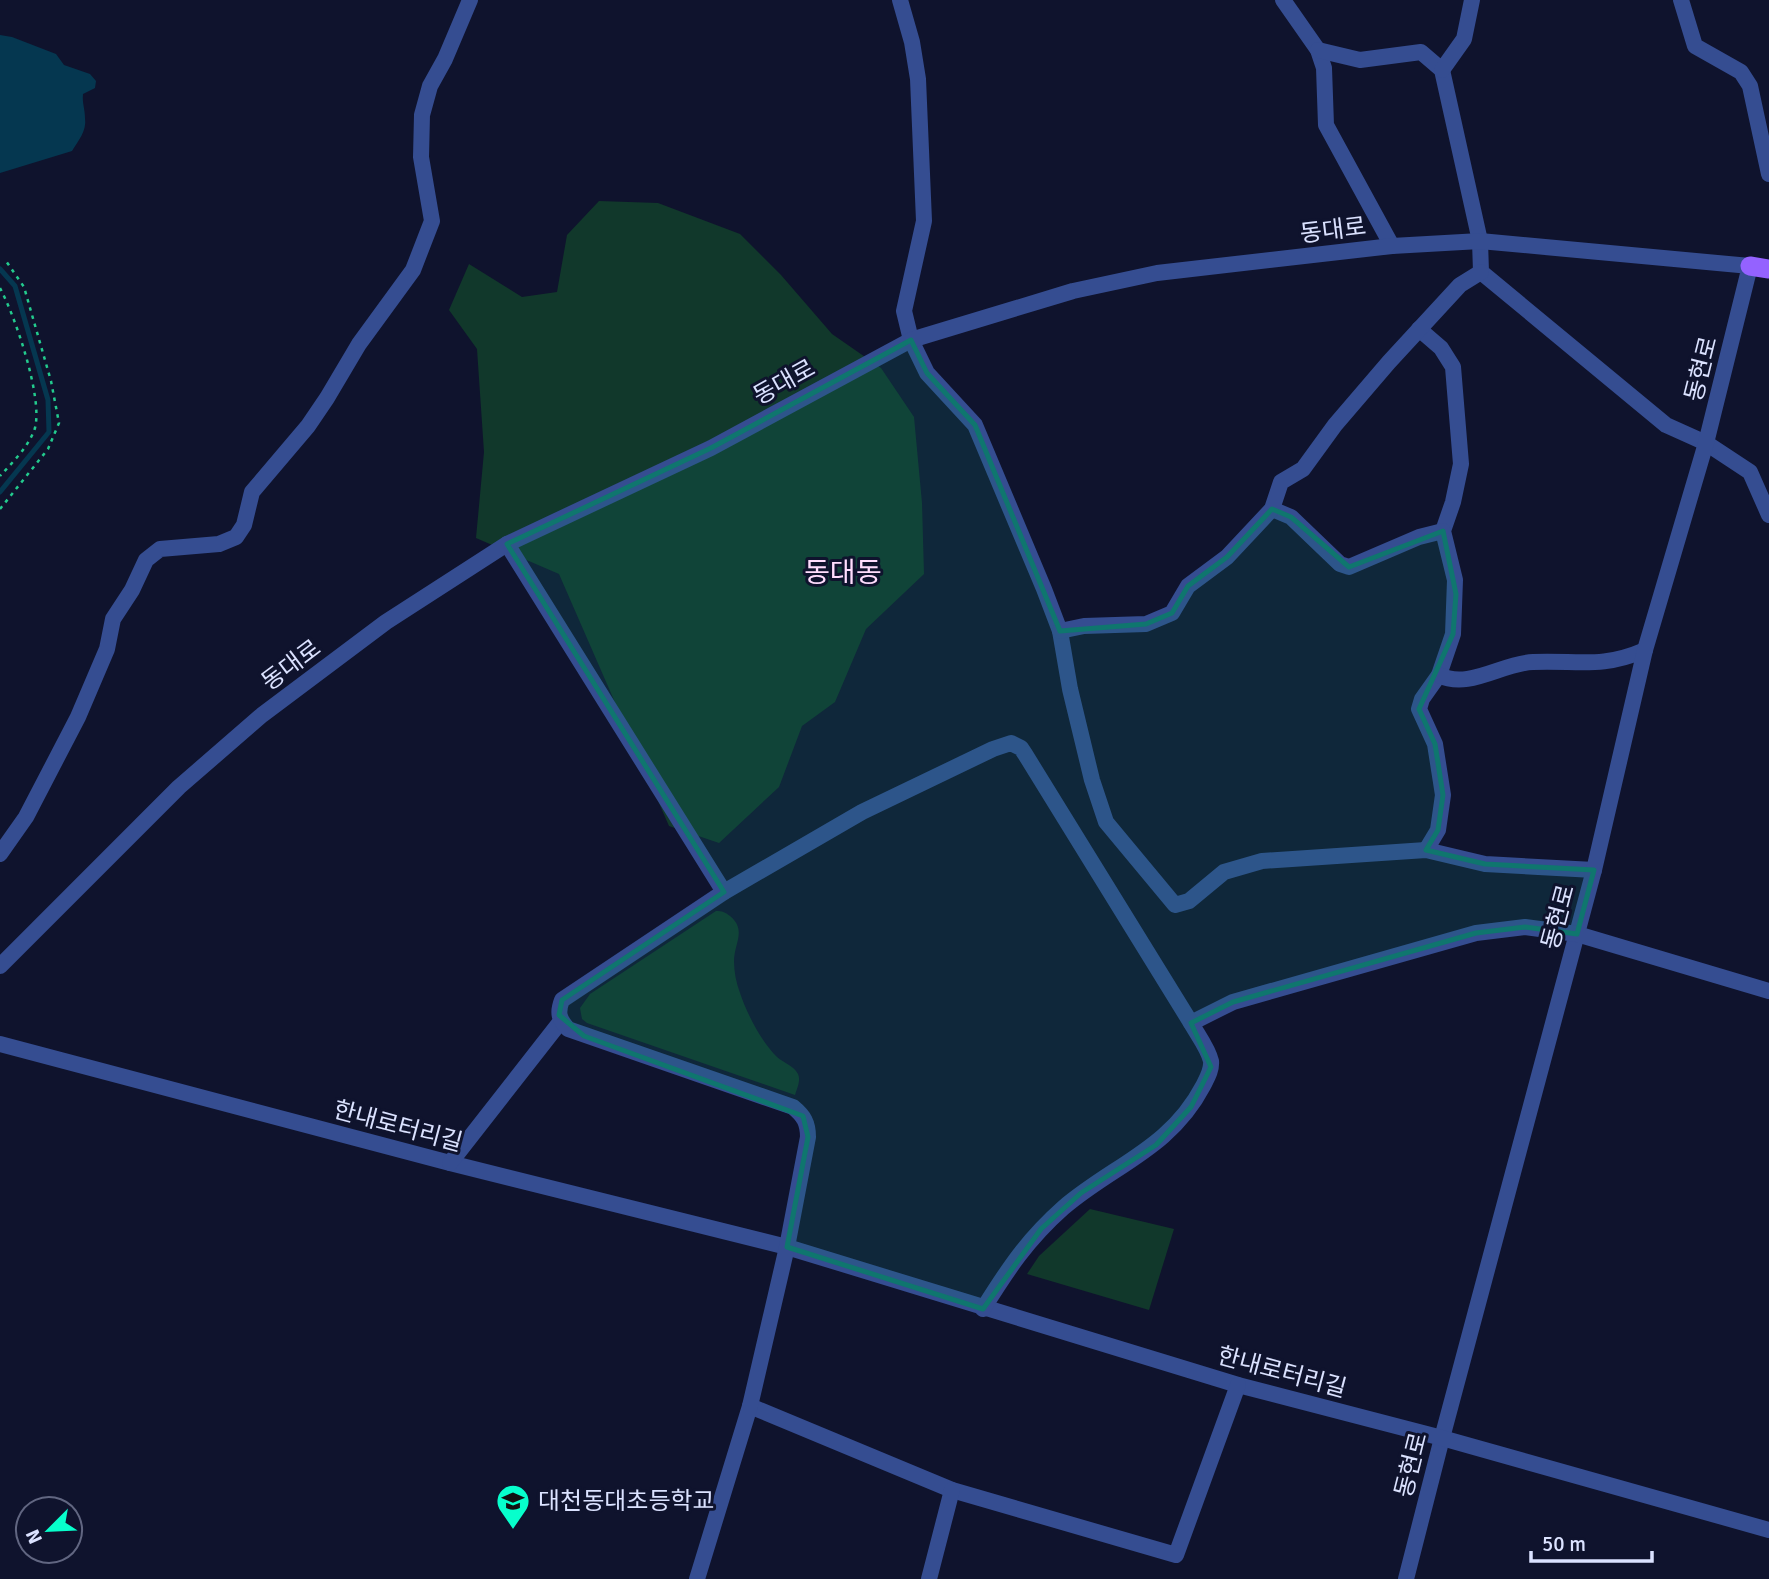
<svg xmlns="http://www.w3.org/2000/svg" width="1769" height="1579" font-family="Signika,'Noto Sans KR',sans-serif">
	<rect width="100%" height="100%" fill="#0f132d"/>
	<g fill="#11382b">
		<polygon points="599,201 658,203 740,234 781,275 832,334 881,368 914,417 922,503 924,574 866,629 835,702 802,726 779,787 719,843 669,826 559,574 476,538 484,452 477,349 449,310 469,264 522,297 557,292 567,235"/>
		<path d="M 716,911 C 722,911 725,912 730,916 C 747,930 734,944 734,961 C 734,972 736,982 740,993 C 747,1014 761,1041 777,1057 C 784,1063 794,1066 798,1074 C 801,1080 797,1089 795,1095 L 587,1023 L 582,1019 L 580,1008 L 590,994 Z"/>
		<polygon points="1090,1209 1174,1229 1149,1310 1027,1274 1039,1256"/>
	</g>
	<path fill="#053750" d="M 0,35 L 12,37 L 56,54 L 64,65 L 90,74 L 96,81 L 95,88 L 83,94 C 82,103 85,109 85,118 C 87,131 78,141 72,151 L 0,173 Z"/>
	<g fill="none" stroke-linecap="round" stroke-linejoin="round">
		<polyline stroke="#053750" stroke-width="5" points="0,269 15,286 48,400 49,432 0,492"/>
		<g stroke="#23cb8e" stroke-width="2.5" stroke-dasharray="3.5 5" stroke-linecap="butt">
			<path d="M 0,288 C 15,316 43,397 35,428 C 29,446 13,462 0,476"/>
			<polyline points="0,509 48,449 59,423 51,381 24,287 6,261"/>
		</g>
		<g stroke="#354d91" stroke-width="16">
			<polyline points="900,0 912,42 918,79 924,221 904,311 911,340 927,373 975,425 1044,589 1060,631 1070,689 1092,780 1106,822 1175,905 1189,901 1224,872 1262,861 1426,850 1485,864 1594,870"/>
			<polyline points="1283,0 1318,50 1324,68 1326,125 1392,246"/>
			<polyline points="1681,0 1695,46 1741,72 1750,86 1769,174"/>
			<polyline points="1318,50 1360,60 1421,52 1442,70 1480,241 1481,272 1666,425 1706,443 1750,472 1769,515"/>
			<polyline points="1442,70 1464,39 1472,0"/>
			<polyline points="1419,329 1441,348 1453,367 1461,464 1453,502 1443,531 1455,580 1453,634 1439,675 1422,699 1419,709 1435,744 1443,795 1438,830 1426,850"/>
			<polyline points="1272,509 1291,517 1340,564 1349,567 1419,537 1443,531"/>
			<polyline points="507,544 724,892"/>
			<polyline points="1060,631 1084,626 1146,624 1172,613 1188,586 1227,557 1272,509 1281,482 1303,469 1335,425 1389,362 1460,285 1481,272"/>
			<path d="M 1439,675 C 1469,690 1502,663 1533,662 C 1578,660 1601,669 1645,650"/>
			<polyline points="0,854 26,817 78,717 107,649 113,619 132,590 146,560 160,549 219,544 236,537 244,525 252,492 308,426 327,398 359,344 413,270 432,221 421,157 422,115 430,86 445,59 470,0"/>
			<polyline points="0,966 179,787 262,715 386,622 507,544 711,448 911,340 1073,291 1157,273 1392,246 1480,241 1750,266 1706,443 1645,650 1594,870 1442,1438 1406,1579"/>
			<polyline points="1191,1023 1233,1002 1476,933 1525,927 1577,934 1769,991"/>
			<polyline points="0,1044 450,1163 787,1247 1238,1385 1442,1438 1769,1530"/>
			<polyline points="450,1163 561,1021"/>
			<polyline points="750,1406 952,1490 1176,1555 1238,1385"/>
			<path d="M 697,1579 L 750,1406 L 787,1247 L 808,1137 C 808,1123 804,1116 793,1107 L 568,1029 C 559,1019 557,1013 562,1000 L 724,892 L 862,812 L 993,749 L 1011,743 L 1021,748 L 1025,754 L 1191,1023 C 1197,1034 1208,1048 1211,1061 C 1212,1070 1207,1078 1203,1086 C 1170,1149 1113,1165 1063,1208 C 1027,1240 1008,1269 983,1309"/>
			<polyline points="929,1579 952,1490"/>
		</g>
		<polyline stroke="#9462ff" stroke-width="19" points="1750,266 1769,269"/>
	</g>
	<path fill="#0f766e" fill-opacity="0.2" stroke="#0f766e" stroke-width="5" stroke-linejoin="round" d="M 911,340 L 927,373 L 975,425 L 1060,631 L 1146,624 L 1172,613 L 1188,586 L 1227,557 L 1272,509 L 1291,517 L 1349,567 L 1443,531 L 1456,594 L 1453,634 L 1419,709 L 1435,744 L 1443,795 L 1438,830 L 1426,850 L 1485,864 L 1594,870 L 1577,934 L 1525,927 L 1476,933 L 1233,1002 L 1191,1023 L 1211,1067 L 1191,1107 L 1156,1145 L 1081,1193 L 1041,1229 L 983,1309 L 787,1247 L 808,1137 L 803,1116 L 584,1036 L 559,1015 L 562,1000 L 724,892 L 507,544 L 711,448 Z"/>
	<defs>
		<symbol id="school-pin" viewBox="-11 -11 22 30"><path d="M0 17L-7.5 6A9.5 9.5 0 1 1 7.5 6Z" fill="#07ffcc" stroke="#0f132d"/><path d="M0-5L7-2L0 1L-7-2ZM-4 1L0 2.5L4 1V4Q0 6-4 4Z" fill="#111"/></symbol>
	</defs>
	<g fill-rule="evenodd">
		<use href="#school-pin" x="494" y="1482" width="38" height="52"/>
	</g>
	<g text-anchor="middle" stroke-width="6" stroke-linejoin="round" paint-order="stroke">
		<g font-size="24" fill="#dbe2ff" stroke="#0f132d">
			<text transform="translate(1333 230) rotate(-7)" y="8">동대로</text>
			<text transform="translate(1701 369) rotate(-76)" y="8">동현로</text>
			<text transform="translate(784 382) rotate(-29)" y="8">동대로</text>
			<text transform="translate(291 665) rotate(-37)" y="8">동대로</text>
			<text transform="translate(1558 917) rotate(-75)" y="8">동현로</text>
			<text transform="translate(398 1126) rotate(15)" y="8">한내로터리길</text>
			<text transform="translate(1282 1372) rotate(15)" y="8">한내로터리길</text>
			<text transform="translate(1411 1465) rotate(-76)" y="8">동현로</text>
		</g>
		<g font-size="24" fill="#dbe2ff" stroke="#0f132d" text-anchor="start">
			<text x="538" y="1509">대천동대초등학교</text>
		</g>
		<g font-size="28" fill="#ffddfd" stroke="#0f132d">
			<text x="843" y="582">동대동</text>
		</g>
	</g>
	<g transform="translate(49 1530) rotate(246)"><circle r="33" fill="#0f132d" stroke="#616681" stroke-width="2"/>
	<path d="M0-5L12 26L0 18L-12 26Z" fill="#07ffcc"/>
	<text y="-10" font-size="19" font-weight="bold" text-anchor="middle" fill="#dbe2ff">N</text>
	</g>
	<path d="M1531 1551v10h121v-10" fill="none" stroke="#dbe2ff" stroke-width="3.5"/>
	<text x="1542" y="1551" font-size="21" fill="#dbe2ff" stroke="#0f132d" stroke-width="5" paint-order="stroke">50 m</text>
</svg>
